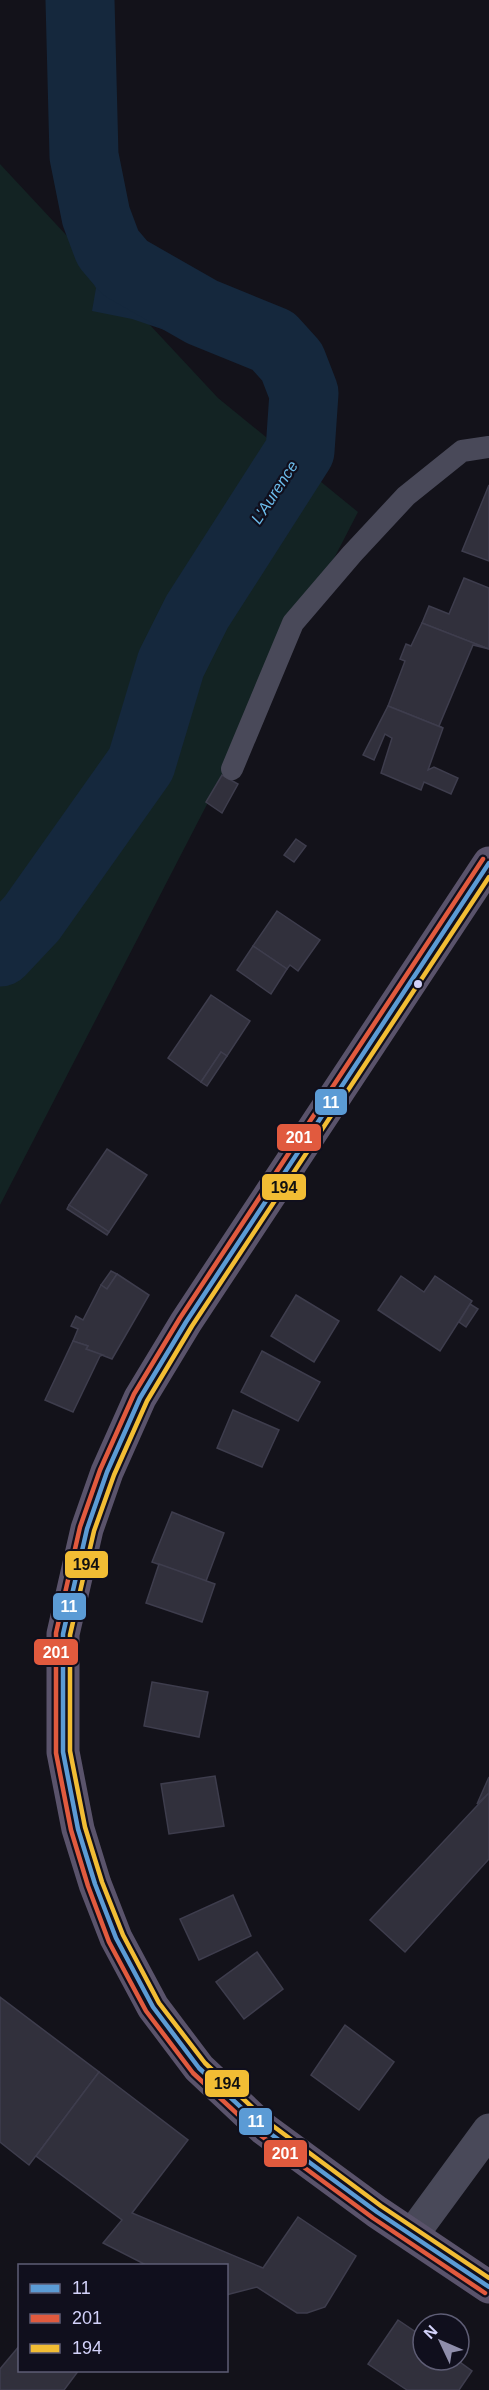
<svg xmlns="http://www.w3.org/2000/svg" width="489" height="2390" font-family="Helvetica,sans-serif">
	<rect width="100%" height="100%" fill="#13121a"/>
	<polygon fill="#132323" points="0,164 218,398 358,512 0,1205"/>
	<polygon fill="#15283d" points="57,0 80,0 84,156 96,216 108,248 125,268 202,312 273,341 292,362 304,393 300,451 197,612 171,664 141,764 32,918 0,952 0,915 18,900 17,895 92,787 102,777 125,735 130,719 139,652 162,627 193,583 251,491 285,444 287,405 272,370 257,354 218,348 132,319 92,311 96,288 76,249 63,118 64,65"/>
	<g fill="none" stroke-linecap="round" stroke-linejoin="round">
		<polyline stroke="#15283d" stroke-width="69" points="0,952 32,918 141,764 171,664 197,612 300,451 304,393 292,362 273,341 202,312 125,268 108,248 96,216 84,156 80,0"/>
	</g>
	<g fill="#31303c" stroke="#3e3d4d" stroke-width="1.5">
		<polygon points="489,485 489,561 462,551"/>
		<polygon points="464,578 489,588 489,649 422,623 429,606 449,614"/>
		<polygon points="422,623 489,649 473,645 439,726 443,728 388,706 405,661 400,659 406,644 411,646"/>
		<polygon points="388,706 443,728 428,770 434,767 458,778 451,794 424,782 421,790 381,773 392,738 385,734 374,760 363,755"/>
		<polygon points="222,775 238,784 222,813 206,802"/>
		<polygon points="296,839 306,846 294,862 284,855"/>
		<polygon points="277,911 320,940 298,971 290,965 287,969 253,946"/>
		<polygon points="253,946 287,969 271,994 237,970"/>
		<polygon points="211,995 250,1021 227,1056 221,1052 201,1082 168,1058"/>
		<polygon points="221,1052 227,1056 207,1086 201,1082"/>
		<polygon points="107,1149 147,1175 109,1232 69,1205"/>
		<polygon points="69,1205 109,1232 107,1235 67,1209"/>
		<polygon points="111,1271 117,1274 107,1289 101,1285"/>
		<polygon points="117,1274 149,1295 112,1359 86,1349 88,1346 73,1341 78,1329 71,1326 76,1316 83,1320 101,1285 107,1289"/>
		<polygon points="401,1276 424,1292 435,1276 472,1301 440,1351 378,1310"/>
		<polygon points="296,1295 339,1321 314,1362 271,1336"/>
		<polygon points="470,1304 478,1309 466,1327 459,1322"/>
		<polygon points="73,1341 88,1346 86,1349 103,1355 100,1356 73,1412 45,1400"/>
		<polygon points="262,1351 320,1382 298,1421 241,1392"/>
		<polygon points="233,1410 279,1430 262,1467 217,1448"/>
		<polygon points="172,1512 224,1533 206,1581 152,1562"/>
		<polygon points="159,1564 215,1584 202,1622 146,1603"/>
		<polygon points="152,1682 208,1692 199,1737 144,1726"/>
		<polygon points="215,1776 224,1826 169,1834 161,1784"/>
		<polygon points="489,1777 489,1793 477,1804"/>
		<polygon points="489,1793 489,1859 405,1952 370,1920"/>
		<polygon points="233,1895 251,1936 199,1960 180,1919"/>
		<polygon points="257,1952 283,1989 244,2019 216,1982"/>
		<polygon points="0,1997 99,2072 29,2165 0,2142"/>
		<polygon points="345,2025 394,2062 359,2110 311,2075"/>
		<polygon points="99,2072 188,2140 132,2213 263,2268 298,2217 356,2256 325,2307 307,2313 297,2313 257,2287 226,2295 226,2266 148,2266 103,2243 122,2220 36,2156"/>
		<polygon points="398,2320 423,2337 423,2360 457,2360 472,2371 459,2390 407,2390 368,2364"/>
		<polygon points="20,2345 20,2370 79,2370 64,2390 0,2390 0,2369"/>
	</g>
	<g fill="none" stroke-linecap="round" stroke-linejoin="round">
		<polyline stroke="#494959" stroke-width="22" points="232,769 293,623 352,554 406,496 462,451 489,447"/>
		<polyline stroke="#494959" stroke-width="33" points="412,2235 489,2130"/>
		<polyline stroke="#5a536b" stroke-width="33" points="489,863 186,1322 140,1398 107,1472 87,1529 63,1634 63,1752 78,1829 95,1884 116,1938 153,2007 199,2068 264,2129 377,2212 489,2287"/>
		<defs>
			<polyline id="bus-1" points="489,863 186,1322 140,1398 107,1472 87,1529 63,1634 63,1752 78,1829 95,1884 116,1938 153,2007 199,2068 264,2129 377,2212 489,2287"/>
			<polyline id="bus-2" points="483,859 180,1318 134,1394 100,1470 80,1527 56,1633 56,1753 71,1830 88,1886 109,1942 146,2011 193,2073 260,2135 373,2218 485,2293"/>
			<polyline id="bus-3" points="489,877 192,1326 147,1401 114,1475 94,1531 70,1635 70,1751 85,1827 102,1882 123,1935 159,2003 205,2063 269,2123 381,2206 489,2278"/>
		</defs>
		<use href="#bus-1" stroke="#100f1d" stroke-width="9"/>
		<use href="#bus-2" stroke="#100f1d" stroke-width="9"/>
		<use href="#bus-3" stroke="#100f1d" stroke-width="9"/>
		<use href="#bus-1" stroke="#5b9bd5" stroke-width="4.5"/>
		<use href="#bus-2" stroke="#e15a3e" stroke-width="4.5"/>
		<use href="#bus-3" stroke="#f2bd34" stroke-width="4.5"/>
	</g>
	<circle fill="#d2d1f9" stroke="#100f1d" stroke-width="2" cx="418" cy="984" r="5"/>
	<g text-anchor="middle" stroke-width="4.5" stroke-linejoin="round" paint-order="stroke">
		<g font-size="16" font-style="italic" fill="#6cbceb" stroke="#100f1d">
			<text transform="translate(274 492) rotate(-57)" y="6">L'Aurence</text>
		</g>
	</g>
	<g stroke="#100f1d" stroke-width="2">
		<rect x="314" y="1088" width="34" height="28" rx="6" fill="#5b9bd5"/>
		<rect x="276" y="1123" width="46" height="29" rx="6" fill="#e15a3e"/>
		<rect x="261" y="1173" width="46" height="28" rx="6" fill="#f2bd34"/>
		<rect x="64" y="1550" width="45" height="29" rx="6" fill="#f2bd34"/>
		<rect x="52" y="1592" width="35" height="29" rx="6" fill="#5b9bd5"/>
		<rect x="33" y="1638" width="46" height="28" rx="6" fill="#e15a3e"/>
		<rect x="204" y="2069" width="46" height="29" rx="6" fill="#f2bd34"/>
		<rect x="238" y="2107" width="35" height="29" rx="6" fill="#5b9bd5"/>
		<rect x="263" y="2139" width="45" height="29" rx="6" fill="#e15a3e"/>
	</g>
	<g font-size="16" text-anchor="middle" font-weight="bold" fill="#fff">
		<text x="331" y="1108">11</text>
		<text x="299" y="1143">201</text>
		<text x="69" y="1612">11</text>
		<text x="56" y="1658">201</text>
		<text x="256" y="2127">11</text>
		<text x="285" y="2159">201</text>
	</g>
	<g font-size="16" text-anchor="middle" font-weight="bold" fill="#111">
		<text x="284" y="1193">194</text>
		<text x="86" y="1570">194</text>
		<text x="227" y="2089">194</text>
	</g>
	<rect x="18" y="2264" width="210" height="108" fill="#100f1d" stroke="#5e5d75" stroke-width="1.5"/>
	<rect x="30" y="2284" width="30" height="9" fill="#5b9bd5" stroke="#5e5d75" stroke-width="1.5"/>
	<text x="72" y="2294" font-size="18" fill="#d2d1f9">11</text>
	<rect x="30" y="2314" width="30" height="9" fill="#e15a3e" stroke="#5e5d75" stroke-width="1.5"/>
	<text x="72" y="2324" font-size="18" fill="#d2d1f9">201</text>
	<rect x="30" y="2344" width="30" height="9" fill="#f2bd34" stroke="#5e5d75" stroke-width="1.5"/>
	<text x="72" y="2354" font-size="18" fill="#d2d1f9">194</text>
	<g transform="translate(441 2342) rotate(314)"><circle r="28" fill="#100f1d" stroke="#5e5d75" stroke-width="1.5"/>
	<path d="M0-4.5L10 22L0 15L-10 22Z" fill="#8f8eab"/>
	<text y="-9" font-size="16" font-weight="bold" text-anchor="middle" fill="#d2d1f9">N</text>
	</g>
</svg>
